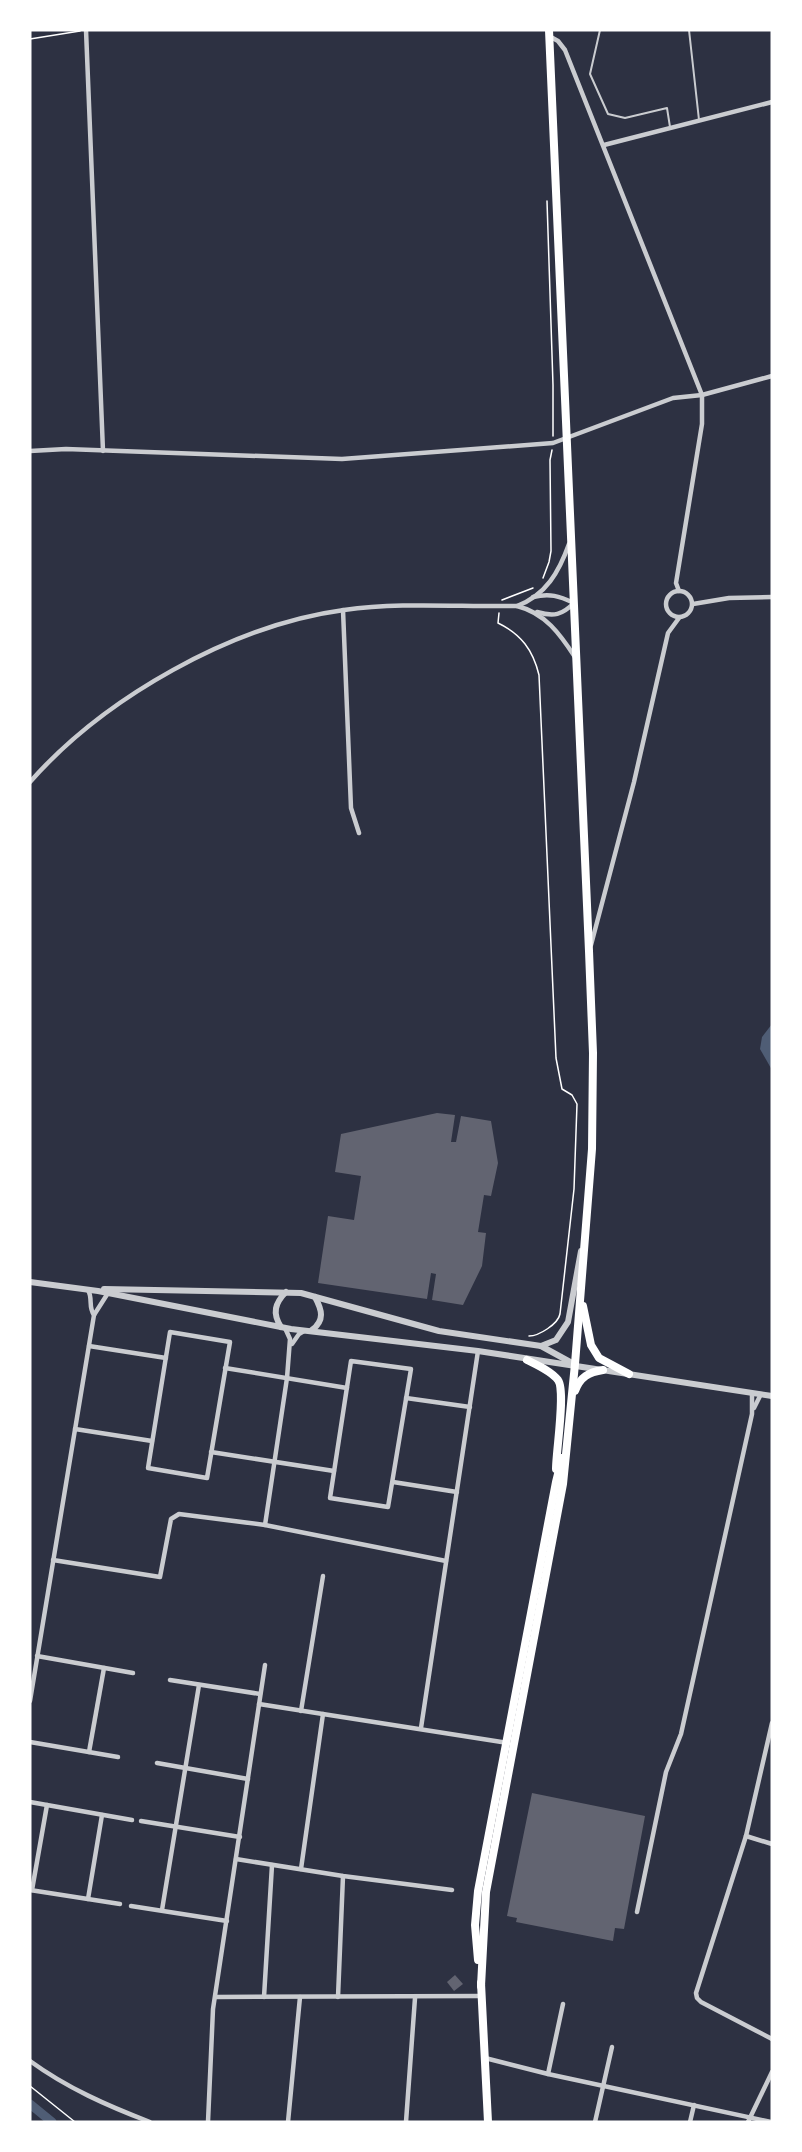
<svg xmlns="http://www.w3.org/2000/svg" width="802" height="2152" font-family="Commissioner,sans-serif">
	<rect width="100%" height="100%" fill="#2d3142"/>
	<polygon fill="#4f5d75" points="772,1024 772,1070 760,1049 762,1037"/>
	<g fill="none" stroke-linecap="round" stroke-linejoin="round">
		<polyline stroke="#4f5d75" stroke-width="9" points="30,2104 52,2122"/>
	</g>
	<g fill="#626471">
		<polygon points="437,1113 455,1115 451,1142 456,1142 461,1116 491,1121 498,1163 491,1196 484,1195 478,1232 486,1233 482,1266 463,1305 432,1300 436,1274 431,1273 427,1299 318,1283 328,1216 354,1220 361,1176 335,1172 341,1134"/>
		<polygon points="532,1793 645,1816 624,1929 615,1928 613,1941 516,1922 517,1918 507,1916"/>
		<polygon points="455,1975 463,1984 454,1991 447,1982"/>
	</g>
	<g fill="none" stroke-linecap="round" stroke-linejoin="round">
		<g stroke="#fff" stroke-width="1.5">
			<polyline points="30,39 80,31"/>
			<polyline points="547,201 553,385 553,436"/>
			<polyline points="543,578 549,562 551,551 550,460 552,450"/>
			<polyline points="502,600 533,588"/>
			<path d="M 499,613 L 498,623 C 521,634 533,650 539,675 L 556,1058 L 562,1089 L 572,1095 L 577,1104 L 574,1189 L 560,1314 C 558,1324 539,1336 529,1336"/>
			<polyline points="30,2086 75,2122"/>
		</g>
		<g stroke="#caccd0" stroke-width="2">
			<polyline points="600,30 590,74 608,114 625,118 667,108 670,127"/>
			<polyline points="689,30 699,120"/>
		</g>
		<g stroke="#caccd0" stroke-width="4.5">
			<polyline points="86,30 103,451"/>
			<polyline points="549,36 558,41 565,50 702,395 702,424 676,583 679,591"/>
			<polyline points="604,145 772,102"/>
			<polyline points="30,451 66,449 342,459 553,443 673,398 702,395 772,376"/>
			<circle cx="679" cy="604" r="13"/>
			<path d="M 533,597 C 550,593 559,596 574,603 C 562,615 554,617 537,612"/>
			<polyline points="693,604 729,598 772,597"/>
			<path d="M 517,606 C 546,595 559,572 569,544"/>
			<polyline points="343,610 351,808 359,833"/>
			<path d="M 30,782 C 104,698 232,625 344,610 C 401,602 459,607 517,606 C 545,613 560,634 575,657"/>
			<polyline points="591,945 634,782 668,633 679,618"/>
			<path d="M 88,1290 C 93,1298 88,1307 94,1315"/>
			<polygon points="170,1332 230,1342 207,1478 148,1468"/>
			<polyline points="292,1344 299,1334 304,1331"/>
			<polyline points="89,1346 166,1358"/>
			<polygon points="351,1361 411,1369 388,1507 330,1498"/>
			<polyline points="225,1368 347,1388"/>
			<polyline points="406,1398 470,1407"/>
			<polyline points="754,1408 761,1394"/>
			<polyline points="75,1429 152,1441"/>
			<polyline points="211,1452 334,1471"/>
			<polyline points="393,1482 457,1492"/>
			<polyline points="265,1525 287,1378 290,1339 285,1328"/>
			<polyline points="53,1560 160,1577 171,1519 179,1514 265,1525 446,1561"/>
			<polyline points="37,1656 133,1673"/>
			<polyline points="170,1680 260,1694"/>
			<polyline points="30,1701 94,1315 108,1293"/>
			<polyline points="259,1704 508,1743"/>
			<polyline points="301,1711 323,1576"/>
			<polyline points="772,1723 746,1836 696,1993 697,1998 701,2002 772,2039"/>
			<polyline points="421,1728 478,1351"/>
			<polyline points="30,1742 118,1757"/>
			<polyline points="89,1752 104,1668"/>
			<polyline points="157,1763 248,1779"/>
			<polyline points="30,1802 132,1820"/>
			<polyline points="141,1821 240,1837"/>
			<polyline points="746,1836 772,1844"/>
			<polyline points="236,1859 343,1876 452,1890"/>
			<polyline points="301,1869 323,1714"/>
			<polyline points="30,1890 120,1904"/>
			<polyline points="32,1890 47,1805"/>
			<polyline points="88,1899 102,1815"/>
			<polyline points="131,1906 227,1921"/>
			<polyline points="162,1910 199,1685"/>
			<polyline points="637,1912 666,1772 681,1734 752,1414 752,1393"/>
			<polyline points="216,1997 482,1996"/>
			<polyline points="264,1997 272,1865"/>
			<polyline points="338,1997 343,1876"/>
			<polyline points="485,2058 548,2074 771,2122"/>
			<path d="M 30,2061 C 67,2088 108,2106 150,2122"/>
			<polyline points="548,2074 563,2004"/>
			<polyline points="208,2122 213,2009 265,1665"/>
			<polyline points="288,2122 300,1997"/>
			<polyline points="406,2122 415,1998"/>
			<polyline points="595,2122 612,2047"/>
			<polyline points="690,2122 694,2105"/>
			<polyline points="748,2122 772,2072"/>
		</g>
		<g stroke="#caccd0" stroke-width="6">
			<polyline points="30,1282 98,1291 291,1329 478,1351 772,1396"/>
			<polyline points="104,1289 301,1293 439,1331 541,1346 572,1363"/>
			<path d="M 281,1327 C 272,1313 275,1303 286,1292"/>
			<path d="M 312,1330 C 325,1320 322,1310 315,1297"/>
			<polyline points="541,1346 556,1340 568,1322 581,1251"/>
		</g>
		<g stroke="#fff" stroke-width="8">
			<polyline points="583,1306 591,1345 599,1358 629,1374"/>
			<path d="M 527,1360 C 537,1365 551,1371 558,1380 C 566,1391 556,1451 556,1469"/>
			<path d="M 575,1391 C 580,1377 589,1372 603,1370"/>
			<polyline points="478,1960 475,1925 478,1891 556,1482 562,1458"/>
			<polyline points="481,1983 488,2122"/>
			<polyline points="481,1986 486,1892 563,1484 575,1364 592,1149 593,1053 589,951 549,30"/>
		</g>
	</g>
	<rect width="802" height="2152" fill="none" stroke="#ffffff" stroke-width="63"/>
</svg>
